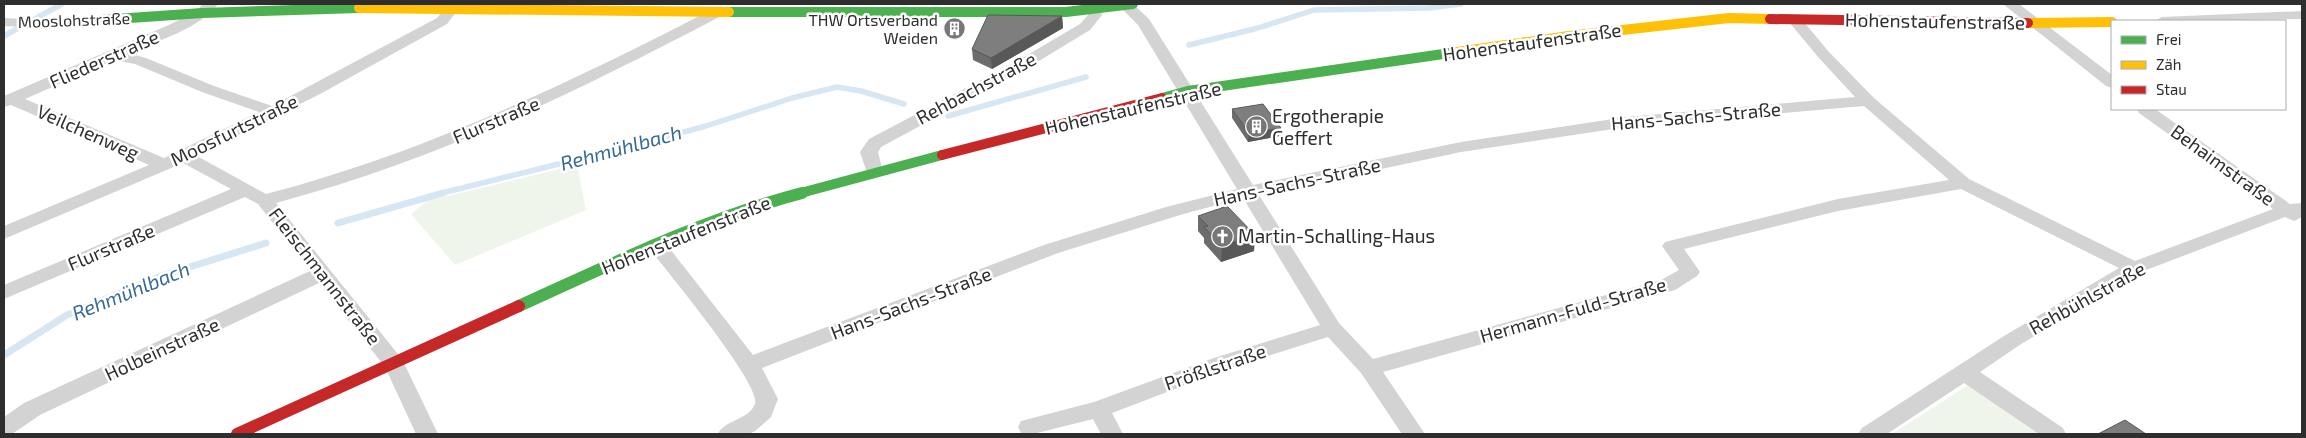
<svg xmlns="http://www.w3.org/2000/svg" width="2306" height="438" font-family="'Exo 2',sans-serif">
	<rect width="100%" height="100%" fill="#fff"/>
	<g fill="#f0f5eb">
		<polygon points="577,165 586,210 455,265 411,214 427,201"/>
		<polygon points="1970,384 2044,434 1892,434"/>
	</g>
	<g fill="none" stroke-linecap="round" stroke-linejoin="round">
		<g stroke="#d6e6f3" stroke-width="5.5">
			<polyline points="4,36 62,4"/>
			<polyline points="1189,45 1258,28 1314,10 1429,8 1461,4"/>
			<polyline points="948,116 1086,77"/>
			<polyline points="438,194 647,142 706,126 792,98 837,87 861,91 904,104"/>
		</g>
		<g stroke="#d6e6f3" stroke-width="7">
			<polyline points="338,223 443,193"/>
			<polyline points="4,355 67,315 161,276 266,243"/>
		</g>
		<g fill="#d3d3d3" fill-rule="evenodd">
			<path d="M 203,4 L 218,4 C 201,28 155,42 128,53 L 146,58 L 214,86 L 272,106 L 437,18 L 448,4 L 462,4 L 447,24 L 320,94 L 197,156 L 266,194 C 424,153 569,83 713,9 L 718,8 L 725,12 L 723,15 C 576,92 438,160 276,203 L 402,359 L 438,434 L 416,434 L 385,367 L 319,283 L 40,415 L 12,434 L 4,434 L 4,417 L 24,403 L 310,271 L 258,204 L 245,197 L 4,299 L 4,285 L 231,189 L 183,163 L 4,239 L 4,226 L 149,165 L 11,105 L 4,107 L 4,96 L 171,24 L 197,10 ZM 114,60 L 135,64 L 202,92 L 259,112 L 164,158 L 25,99 Z"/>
			<path d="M 1120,4 L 1133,4 L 1149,19 L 1253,185 L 1461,142 L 1626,117 L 1855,97 L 1819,58 L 1789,22 L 1787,19 L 1794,15 L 1799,16 L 1829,52 L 1874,98 L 1969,179 L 2135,261 L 2273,209 L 2139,113 L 2137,109 L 2155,109 L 2290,204 L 2302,203 L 2302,217 L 2294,221 L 2285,217 L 2141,272 L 2018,346 L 1980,372 L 2063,428 L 2066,434 L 2039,434 L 1964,383 L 1887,434 L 1858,434 L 1862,428 L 2004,336 L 2119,268 L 1961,189 L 1838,211 L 1684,249 L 1700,272 L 1697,276 L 1675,290 L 1383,372 L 1425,434 L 1402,434 L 1361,373 L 1328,337 L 1230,368 L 1112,413 L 1123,434 L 1101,434 L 1093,419 L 1033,434 L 1021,433 L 1018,427 L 1021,421 L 1094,402 L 1214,358 L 1320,325 L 1243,198 L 1180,215 L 1058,253 L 762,368 L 778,399 L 771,417 L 755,431 L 749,434 L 718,434 C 724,420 749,420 755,404 C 762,385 665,269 649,248 L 646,244 L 649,240 L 656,238 L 663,240 L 753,355 L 1044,245 L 1166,207 L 1237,189 L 1138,25 L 1121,8 ZM 1864,106 L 1949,180 L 1838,199 L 1665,242 L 1662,246 L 1679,270 L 1661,280 L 1373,359 L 1339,323 L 1259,195 L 1461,152 L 1626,127 Z"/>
			<polygon points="2003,4 2019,4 2112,75 2112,88 2106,86"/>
			<polygon points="1094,5 1099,6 1102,15 1090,30 1029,67 881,147 878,152 883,172 880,176 868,176 860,152 869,139 1017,61 1080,24 1088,15 1087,9 1089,6"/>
			<polygon points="2302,11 2302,19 2155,21 2162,17"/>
			<polygon points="4,18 43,20 50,24 43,28 4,26"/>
		</g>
		<g stroke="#4caf50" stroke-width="10">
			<polyline points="729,12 1066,12 1133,4"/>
			<polyline points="43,24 202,13 359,8"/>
			<polyline points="1162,98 1188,91 1457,52"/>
			<polyline points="797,194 942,155"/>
		</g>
		<path stroke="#4caf50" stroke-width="12" d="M 519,306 C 612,264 703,219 802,193"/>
		<g stroke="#ffc107" stroke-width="10">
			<polyline points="359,8 729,12"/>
			<polyline points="2028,23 2112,22"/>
			<polyline points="1457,52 1569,36 1729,18 1770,19"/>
		</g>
		<g stroke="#c62828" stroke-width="10">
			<polyline points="1770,19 2028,23"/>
			<polyline points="942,155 1162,98"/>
		</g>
		<polyline stroke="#c62828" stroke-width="12" points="237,434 519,306"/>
	</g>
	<g fill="#6c6c6c">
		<polygon points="1062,16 1063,28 992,69 973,60 972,49"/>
		<polygon points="1232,109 1281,128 1280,136 1248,142 1232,118"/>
		<polygon points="1198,216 1255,235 1254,251 1221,262 1204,243 1204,238 1198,231"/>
	</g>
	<g fill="#585858">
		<polygon points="1062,16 1063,28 992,69 991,58"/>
		<polygon points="1281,128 1280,136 1248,142 1249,133"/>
		<polygon points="1255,235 1254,251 1221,262 1222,246"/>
	</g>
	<g fill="#7e7e7e" stroke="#585858">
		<polygon points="988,15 1062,16 991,58 972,49"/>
		<polygon points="1263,104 1281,128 1249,133 1232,109"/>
		<polygon points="1227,206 1255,235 1222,246 1204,227 1208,226 1198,216"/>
		<polygon points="2125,420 2146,434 2098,434"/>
	</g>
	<defs>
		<symbol id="building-disc" viewBox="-11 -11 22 22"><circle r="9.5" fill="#777" stroke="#fff"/><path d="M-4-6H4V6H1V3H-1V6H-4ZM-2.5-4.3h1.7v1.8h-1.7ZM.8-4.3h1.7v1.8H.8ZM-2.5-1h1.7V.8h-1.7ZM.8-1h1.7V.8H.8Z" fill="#fff"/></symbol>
		<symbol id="church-disc" viewBox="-11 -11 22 22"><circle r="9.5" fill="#777" stroke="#fff"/><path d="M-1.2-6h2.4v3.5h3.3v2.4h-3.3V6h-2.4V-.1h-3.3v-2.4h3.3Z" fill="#fff"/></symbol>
	</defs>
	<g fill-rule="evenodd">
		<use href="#building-disc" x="942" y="16" width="25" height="25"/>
		<use href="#building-disc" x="1244" y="114" width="25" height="25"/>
		<use href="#church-disc" x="1210" y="224" width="25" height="25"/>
	</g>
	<g text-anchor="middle" stroke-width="5" stroke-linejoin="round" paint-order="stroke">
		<g font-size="16" fill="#2e2e2e" stroke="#fff">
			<text transform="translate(74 20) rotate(-2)" y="6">Mooslohstraße</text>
		</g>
		<g font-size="16" fill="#2e2e2e" stroke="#fff" text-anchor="end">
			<text x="938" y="26">THW Ortsverband<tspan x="938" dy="18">Weiden</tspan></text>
		</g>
		<g font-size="19" fill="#2e2e2e" stroke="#fff">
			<text transform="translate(1935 21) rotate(1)" y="7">Hohenstaufenstraße</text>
			<text transform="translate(1532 42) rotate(-8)" y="7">Hohenstaufenstraße</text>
			<text transform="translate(104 59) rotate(-24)" y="7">Fliederstraße</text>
			<text transform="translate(976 88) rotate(-28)" y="7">Rehbachstraße</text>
			<text transform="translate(1133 108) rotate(-13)" y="7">Hohenstaufenstraße</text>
			<text transform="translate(1696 116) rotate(-5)" y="7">Hans-Sachs-Straße</text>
			<text transform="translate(496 120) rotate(-23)" y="7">Flurstraße</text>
			<text transform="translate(234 130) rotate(-26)" y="7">Moosfurtstraße</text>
			<text transform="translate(88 132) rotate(24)" y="7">Veilchenweg</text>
			<text transform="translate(2223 165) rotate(36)" y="7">Behaimstraße</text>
			<text transform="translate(1297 182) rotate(-12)" y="7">Hans-Sachs-Straße</text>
			<text transform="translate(686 235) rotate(-22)" y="7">Hohenstaufenstraße</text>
			<text transform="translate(111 247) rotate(-23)" y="7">Flurstraße</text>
			<text transform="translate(325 276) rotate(52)" y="7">Fleischmannstraße</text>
			<text transform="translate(2087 298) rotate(-29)" y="7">Rehbühlstraße</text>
			<text transform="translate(911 303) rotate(-21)" y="7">Hans-Sachs-Straße</text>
			<text transform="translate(1573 310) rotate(-16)" y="7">Hermann-Fuld-Straße</text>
			<text transform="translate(162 349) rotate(-25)" y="7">Holbeinstraße</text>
			<text transform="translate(1215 367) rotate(-19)" y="7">Prößlstraße</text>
		</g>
		<g font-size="19" fill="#2e2e2e" stroke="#fff" text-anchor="start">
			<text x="1272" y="123">Ergotherapie<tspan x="1272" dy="22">Geffert</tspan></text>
			<text x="1238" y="243">Martin-Schalling-Haus</text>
		</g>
		<g font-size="20" font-style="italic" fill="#356997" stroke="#fff">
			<text transform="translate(621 148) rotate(-15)" y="7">Rehmühlbach</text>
			<text transform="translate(131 291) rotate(-22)" y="7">Rehmühlbach</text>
		</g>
	</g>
	<rect width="2306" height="438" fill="none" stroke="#2e2e2e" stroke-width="10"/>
	<rect x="2111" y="20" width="175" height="90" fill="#ffffff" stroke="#ababab"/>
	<rect x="2121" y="36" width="25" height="8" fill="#4caf50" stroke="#ababab"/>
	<text x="2156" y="45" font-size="15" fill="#2e2e2e">Frei</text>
	<rect x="2121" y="61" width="25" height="8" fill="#ffc107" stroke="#ababab"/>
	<text x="2156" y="70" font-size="15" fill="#2e2e2e">Zäh</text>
	<rect x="2121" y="86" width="25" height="8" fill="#c62828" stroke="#ababab"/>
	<text x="2156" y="95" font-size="15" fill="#2e2e2e">Stau</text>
</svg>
